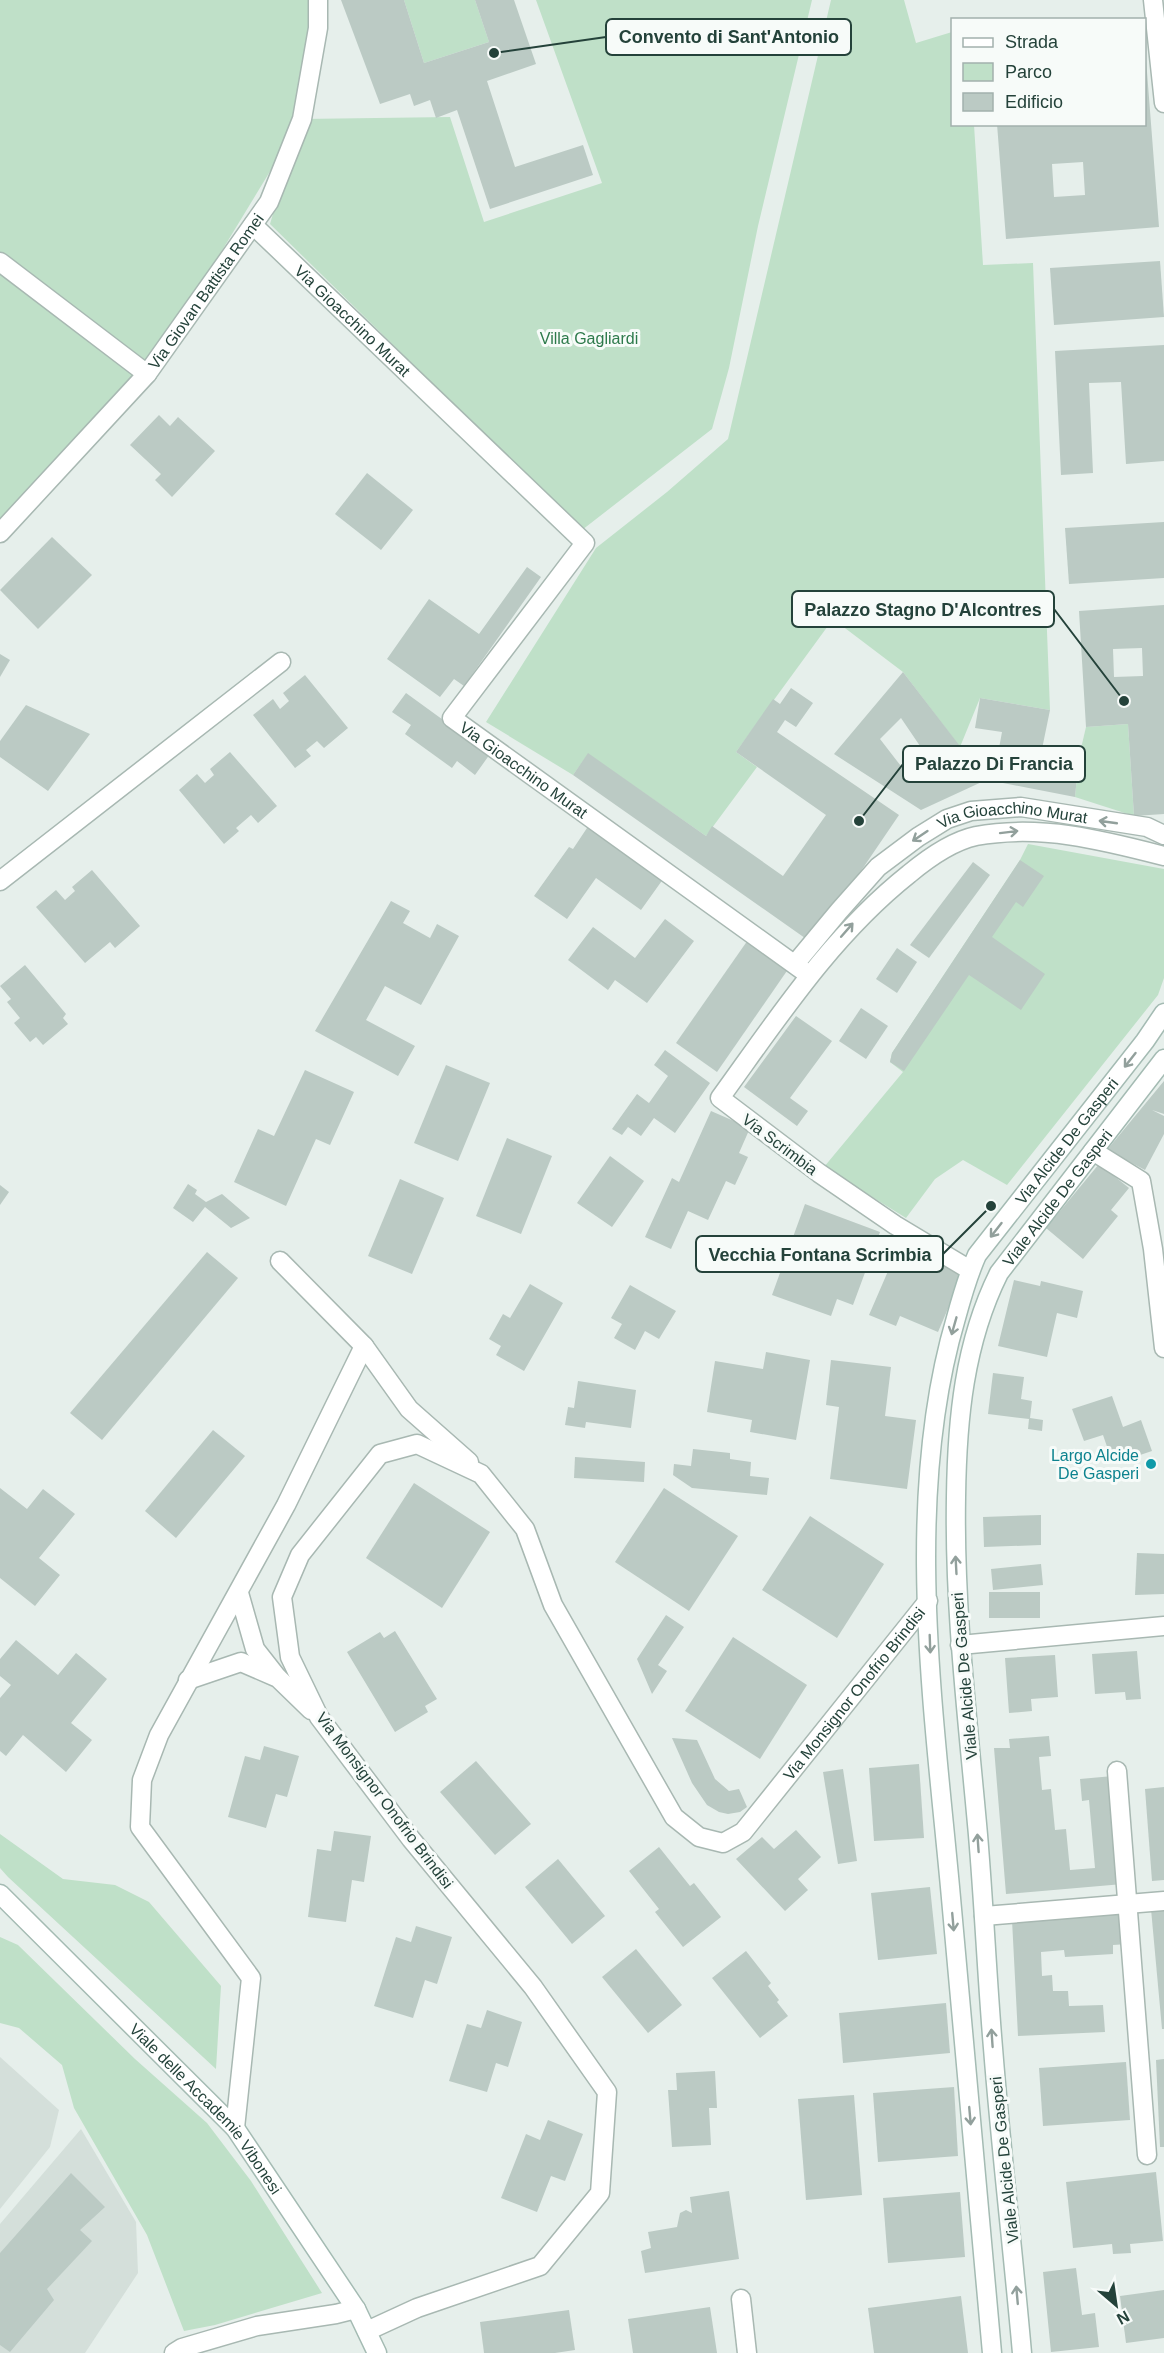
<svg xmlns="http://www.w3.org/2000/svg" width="1164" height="2353" font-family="Arial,sans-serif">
	<rect width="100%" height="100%" fill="#e6efeb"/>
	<g fill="#d4dfda">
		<polygon points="0,2057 59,2110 50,2147 0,2209"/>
		<polygon points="81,2129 136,2222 138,2273 85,2353 0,2353 0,2224"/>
	</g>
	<g fill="#bfe0c8">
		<polygon points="0,0 318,0 302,119 450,117 484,222 602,183 536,0 812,0 758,226 729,368 712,429 582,530 270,224 300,122 147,374 0,533"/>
		<polygon points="404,0 475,0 489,42 424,63"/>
		<polygon points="831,0 904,0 916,43 952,32 952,124 974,125 983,265 1033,263 1050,710 980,698 960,747 903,672 833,619 736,752 757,767 706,836 588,754 573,775 486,722 596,548 667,492 728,439"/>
		<polygon points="1128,724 1134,816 1075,797 1079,757 1086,727"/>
		<polygon points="1028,844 1164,869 1164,978 1158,995 1007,1185 963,1160 935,1179 906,1218 824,1167 903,1072 890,1062 892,1053 1020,860"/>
		<polygon points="0,1834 63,1879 115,1885 149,1902 221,1986 216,2069 8,1877 0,1868"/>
		<polygon points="0,1937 18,1945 135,2059 207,2123 251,2181 322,2293 215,2325 184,2331 147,2235 74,2108 62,2065 19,2028 0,2023"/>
	</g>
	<g fill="#bbcac4" fill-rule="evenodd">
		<polygon points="341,0 404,0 424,63 489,42 475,0 514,0 536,64 487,81 515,167 583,145 593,175 490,209 457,110 436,118 430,100 414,106 410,94 380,104"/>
		<path d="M 1144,59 L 1146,59 L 1159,227 L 1006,239 L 997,124 L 1144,124 ZM 1083,162 L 1085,195 L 1054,197 L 1052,164 Z"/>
		<polygon points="1160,261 1164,317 1054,325 1050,268"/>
		<polygon points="1164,345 1164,461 1126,464 1121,382 1089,383 1093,473 1061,475 1055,351"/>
		<polygon points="159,415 170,426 178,417 215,451 172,497 155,480 161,474 130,445"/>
		<polygon points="367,473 413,510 381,550 335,514"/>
		<polygon points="1164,522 1164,578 1069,584 1065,528"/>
		<polygon points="52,537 92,575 38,629 0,590"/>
		<polygon points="527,567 541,577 464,686 454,679 440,697 387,659 429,599 479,634"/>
		<path d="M 1164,605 L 1164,814 L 1134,816 L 1128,724 L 1086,727 L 1079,611 ZM 1142,648 L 1143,676 L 1114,677 L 1113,649 Z"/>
		<polygon points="0,654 10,660 0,677"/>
		<path d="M 903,672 L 986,780 L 921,810 L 834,754 ZM 901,718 L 937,771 L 914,783 L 880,739 Z"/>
		<polygon points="305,675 348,728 324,748 317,741 306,750 311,756 295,768 253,715 273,699 280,709 289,701 283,693"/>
		<polygon points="791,688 813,703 796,727 785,720 777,732 899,815 812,943 573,775 588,753 706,836 712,826 783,876 826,815 736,752 773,699 780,704"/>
		<polygon points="406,693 490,754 475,775 457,761 452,768 405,734 411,725 392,712"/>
		<polygon points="980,698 1050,710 1042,749 1079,757 1075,797 993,781 1002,732 975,728"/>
		<polygon points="26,705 90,734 48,791 0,757 0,741"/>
		<polygon points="230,752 277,806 258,823 251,815 236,828 239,831 224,844 179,790 197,774 205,783 214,775 210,769"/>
		<polygon points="591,822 666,875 641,910 596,878 567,919 534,896 569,847 573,849"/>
		<polygon points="1020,860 1044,876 1023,907 1016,902 992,937 1045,974 1021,1010 969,975 904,1071 890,1062 892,1053"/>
		<polygon points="973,862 990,875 929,958 910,945"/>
		<polygon points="92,870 140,926 115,948 110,942 85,963 36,907 56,890 65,900 75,891 72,887"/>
		<polygon points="391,901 410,911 403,923 430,938 437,924 459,936 421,1005 385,986 366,1020 415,1046 398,1076 315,1031"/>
		<polygon points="665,919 694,941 647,1003 615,980 608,990 568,960 593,927 635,958"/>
		<polygon points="750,937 791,965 717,1072 676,1043"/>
		<polygon points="897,948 917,962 897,993 876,979"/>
		<polygon points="25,965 66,1014 63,1018 68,1024 43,1045 36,1037 30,1042 14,1023 20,1018 7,1002 11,999 0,986"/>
		<polygon points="861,1008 888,1026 866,1059 839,1041"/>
		<polygon points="796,1016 832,1041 790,1098 808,1111 797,1126 744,1087"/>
		<polygon points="665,1050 710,1083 675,1133 654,1118 641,1136 628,1127 622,1135 612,1129 637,1094 649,1103 668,1076 654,1065"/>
		<polygon points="446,1065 490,1083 458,1161 414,1143"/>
		<polygon points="305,1070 354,1092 330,1145 316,1139 286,1206 234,1182 258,1129 274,1136"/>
		<polygon points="1164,1081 1164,1114 1152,1110 1164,1116 1164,1134 1145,1170 1107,1150"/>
		<polygon points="711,1111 750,1128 739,1153 748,1157 735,1185 726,1181 708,1220 688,1211 671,1249 645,1237 672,1178 679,1182"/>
		<polygon points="507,1138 552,1156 521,1234 476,1216"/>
		<polygon points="610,1156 644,1181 612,1227 577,1203"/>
		<polygon points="1099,1164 1129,1188 1111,1210 1118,1216 1083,1259 1046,1228"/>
		<polygon points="400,1179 444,1198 412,1274 368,1256"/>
		<polygon points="188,1184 197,1190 195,1194 206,1202 222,1194 250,1218 231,1228 205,1207 193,1222 173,1208"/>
		<polygon points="0,1185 9,1192 0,1205"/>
		<polygon points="805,1204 880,1232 853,1305 837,1299 831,1316 772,1295"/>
		<polygon points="919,1251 964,1271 938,1332 900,1316 896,1326 869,1315 895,1255 914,1263"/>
		<polygon points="207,1252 238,1278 102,1440 70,1413"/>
		<polygon points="1014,1280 1040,1286 1041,1281 1083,1291 1077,1318 1057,1313 1047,1357 998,1346"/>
		<polygon points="530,1284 563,1303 524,1371 496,1355 501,1346 489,1339 503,1314 510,1318"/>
		<polygon points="630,1285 676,1311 659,1339 645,1331 635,1350 614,1338 622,1324 611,1318"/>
		<polygon points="766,1352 810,1360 796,1440 750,1432 752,1420 707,1412 715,1361 763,1369"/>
		<polygon points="831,1360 891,1367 885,1416 916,1420 907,1489 830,1479 839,1407 826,1405"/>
		<polygon points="993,1373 1024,1377 1021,1399 1032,1401 1030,1418 1043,1420 1042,1431 1028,1429 1029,1419 988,1414"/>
		<polygon points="578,1381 636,1390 631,1428 586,1422 585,1428 565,1425 568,1407 574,1408"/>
		<polygon points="1112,1396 1123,1427 1141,1420 1152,1451 1113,1464 1103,1435 1084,1441 1072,1409"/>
		<polygon points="213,1430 245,1456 176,1538 145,1511"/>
		<polygon points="693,1449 730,1453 730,1459 751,1462 750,1476 769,1478 767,1495 692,1488 673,1475 674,1464 691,1466"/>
		<polygon points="575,1457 645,1462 644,1482 574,1478"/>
		<polygon points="414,1483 490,1532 442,1608 366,1558"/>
		<polygon points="0,1488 27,1509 43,1489 75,1514 39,1558 60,1575 35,1606 0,1578"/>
		<polygon points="664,1488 738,1536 689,1611 615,1562"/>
		<polygon points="1041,1515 1041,1545 984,1547 983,1517"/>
		<polygon points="810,1516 884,1564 837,1638 762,1590"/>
		<polygon points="1137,1553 1164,1554 1164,1594 1135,1595"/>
		<polygon points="1041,1564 1043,1585 993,1590 991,1569"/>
		<rect x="989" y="1592" width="51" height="26"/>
		<polygon points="666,1615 684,1627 658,1665 667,1671 652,1694 637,1659"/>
		<polygon points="395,1631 437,1699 425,1706 428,1712 395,1732 347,1652 380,1632 384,1638"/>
		<polygon points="733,1637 807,1685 760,1759 685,1711"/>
		<polygon points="16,1640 58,1675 76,1653 107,1679 71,1723 92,1740 66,1772 23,1735 6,1756 0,1751 0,1698 11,1685 0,1676 0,1659"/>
		<polygon points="1137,1651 1141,1699 1126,1700 1125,1692 1095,1694 1092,1654"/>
		<polygon points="1055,1655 1058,1697 1031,1699 1032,1711 1009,1713 1005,1658"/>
		<polygon points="1049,1736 1051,1756 1039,1757 1042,1790 1051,1789 1055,1830 1066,1829 1070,1870 1095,1868 1089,1800 1082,1801 1080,1779 1113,1776 1123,1884 1006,1894 994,1748 1010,1748 1009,1739"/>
		<polygon points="672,1738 697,1740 715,1779 729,1791 739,1789 747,1807 740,1812 728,1814 719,1812 707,1805 692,1783"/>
		<polygon points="264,1746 299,1756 287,1797 276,1794 266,1828 228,1817 245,1756 260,1760"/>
		<polygon points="476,1761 531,1824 495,1855 440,1792"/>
		<polygon points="919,1764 924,1838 874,1841 869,1768"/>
		<polygon points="843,1769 857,1861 838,1864 823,1772"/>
		<polygon points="1164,1787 1164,1880 1152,1881 1145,1789"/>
		<polygon points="796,1830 821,1857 798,1879 808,1890 785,1911 736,1859 762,1837 774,1849"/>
		<polygon points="334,1831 371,1836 364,1882 352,1880 346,1922 308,1917 317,1849 331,1851"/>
		<polygon points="659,1847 690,1886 694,1883 721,1917 683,1947 655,1912 659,1909 629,1871"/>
		<polygon points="558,1859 605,1916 572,1944 525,1887"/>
		<polygon points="930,1887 937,1954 878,1960 871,1893"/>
		<polygon points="1164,1907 1164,2029 1162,2029 1151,1909"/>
		<polygon points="1126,1914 1128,1944 1113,1945 1113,1954 1065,1957 1064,1950 1041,1952 1042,1976 1052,1975 1053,1991 1068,1991 1069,2006 1103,2005 1105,2032 1018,2036 1012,1920"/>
		<polygon points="416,1926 452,1937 437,1984 425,1980 413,2018 374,2006 396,1937 411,1942"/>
		<polygon points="636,1949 682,2005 648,2033 602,1977"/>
		<polygon points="746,1951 771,1983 768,1986 779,2000 777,2002 788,2016 760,2038 712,1978"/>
		<polygon points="946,2003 950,2053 843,2063 839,2013"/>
		<polygon points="487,2010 522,2022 508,2067 496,2063 487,2092 449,2081 467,2024 481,2028"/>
		<polygon points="1164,2059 1164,2147 1160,2147 1156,2060"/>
		<polygon points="1126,2062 1130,2120 1043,2126 1039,2068"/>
		<polygon points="715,2071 717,2108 709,2108 711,2145 672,2147 668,2090 677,2090 676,2073"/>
		<polygon points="954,2087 958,2156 878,2162 873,2093"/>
		<polygon points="854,2095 862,2195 806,2200 798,2099"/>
		<polygon points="548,2120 583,2134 565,2181 551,2176 537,2212 501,2198 526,2134 540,2140"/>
		<polygon points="1156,2172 1163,2241 1130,2244 1131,2253 1113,2254 1112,2244 1073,2248 1066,2182"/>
		<polygon points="71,2173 105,2207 80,2230 92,2241 47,2289 54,2300 10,2352 0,2345 0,2253"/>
		<polygon points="729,2191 739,2259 645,2273 641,2251 651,2248 648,2232 677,2227 680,2213 686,2210 692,2213 690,2197"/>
		<polygon points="960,2192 965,2257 888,2263 883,2198"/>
		<polygon points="1076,2268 1082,2315 1095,2313 1099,2347 1051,2352 1043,2272"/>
		<polygon points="1164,2290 1164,2338 1126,2343 1120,2296"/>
		<polygon points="961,2296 968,2353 874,2353 868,2308"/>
		<polygon points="710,2307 717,2353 633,2353 628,2319"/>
		<polygon points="569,2310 575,2350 555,2353 484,2353 480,2322"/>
	</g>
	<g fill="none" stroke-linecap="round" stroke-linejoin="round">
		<defs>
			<g id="street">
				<polyline points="1153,0 1164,103"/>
				<path id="s1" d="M 253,225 L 585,543 L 452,718 L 809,975"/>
				<polyline points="0,262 147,374"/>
				<path id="s2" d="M 0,533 L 147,374 L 269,202 L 302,119 L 318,28 L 318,0"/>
				<polyline points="0,881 281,662"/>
				<path id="s3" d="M 795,964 L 839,911 L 878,867 L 918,837 L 947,819 L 971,811 L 1021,807 L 1147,827 L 1164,835"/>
				<polyline points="1093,1151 1141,1181 1153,1249 1164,1348"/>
				<path d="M 970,1270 L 895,1225 L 819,1173 L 720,1098 C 778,1018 831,936 909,874 C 927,859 953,841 976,836 C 1040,824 1102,840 1164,856"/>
				<polyline points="364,1346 409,1409 469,1462"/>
				<polyline points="239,1593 255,1649 277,1677"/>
				<polyline points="960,1645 1164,1626"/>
				<polyline points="188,1680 241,1662 278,1678 311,1710"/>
				<polyline points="1117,1771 1147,2155"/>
				<polyline points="984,1916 1164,1901"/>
				<polyline points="235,2128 251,1978 140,1827 142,1780 159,1735 286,1505 364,1346 280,1261"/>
				<polyline points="741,2299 747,2353"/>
				<path id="s4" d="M 367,2331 L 417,2308 L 540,2266 L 600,2193 L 607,2092 L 533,1987 L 411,1839 L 319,1717 L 290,1657 L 282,1597 L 300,1555 L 380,1454 L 417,1444 L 481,1474 L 525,1529 L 553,1605 L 674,1817 L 699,1837 L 723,1843 L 743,1832 L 928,1601"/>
				<polyline points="174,2353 182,2348 257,2326 336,2314 356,2309"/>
			</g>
			<g id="secondary">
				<path id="s5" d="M 0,1894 L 235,2128 L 356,2309 L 377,2353"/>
				<path id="s6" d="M 992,2353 C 978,2198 964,2043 950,1887 C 933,1704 903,1497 956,1318 C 962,1296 968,1275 977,1255 L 1145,1041 L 1164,1013"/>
				<path id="s7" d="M 1022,2353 C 1013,2251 1001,2150 993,2048 C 987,1977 984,1906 978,1835 C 968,1722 954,1610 956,1497 C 957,1420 964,1343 999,1273 L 1164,1059"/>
			</g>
		</defs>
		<use href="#street" stroke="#a8b8b2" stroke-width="21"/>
		<use href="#secondary" stroke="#a4bbb3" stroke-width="21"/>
		<use href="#street" stroke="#fff" stroke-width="18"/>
		<use href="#secondary" stroke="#fff" stroke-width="18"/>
	</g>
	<defs><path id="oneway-shaft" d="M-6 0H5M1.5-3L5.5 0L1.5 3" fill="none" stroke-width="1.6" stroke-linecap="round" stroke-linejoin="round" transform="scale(1.5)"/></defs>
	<g stroke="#92a09c">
		<use href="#oneway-shaft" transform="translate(1108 822) rotate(-172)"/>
		<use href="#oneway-shaft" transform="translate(1009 832) rotate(-7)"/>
		<use href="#oneway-shaft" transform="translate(920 836) rotate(146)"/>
		<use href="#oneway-shaft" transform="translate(847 930) rotate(-49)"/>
		<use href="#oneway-shaft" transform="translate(1130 1060) rotate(128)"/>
		<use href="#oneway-shaft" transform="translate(996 1230) rotate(128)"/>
		<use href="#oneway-shaft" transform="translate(954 1326) rotate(106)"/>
		<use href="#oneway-shaft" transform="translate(956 1565) rotate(-93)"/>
		<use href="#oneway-shaft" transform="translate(930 1644) rotate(88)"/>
		<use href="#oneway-shaft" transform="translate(978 1843) rotate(-94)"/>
		<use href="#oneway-shaft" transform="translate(953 1922) rotate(85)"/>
		<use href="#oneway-shaft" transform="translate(992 2038) rotate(-94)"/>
		<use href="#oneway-shaft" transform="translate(970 2116) rotate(85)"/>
		<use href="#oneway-shaft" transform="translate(1017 2295) rotate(-95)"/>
	</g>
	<circle fill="#0f9aa8" stroke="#f7fbf9" stroke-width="2" cx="1151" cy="1464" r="6"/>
	<g text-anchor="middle" stroke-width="6" stroke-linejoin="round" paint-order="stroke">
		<g font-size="16" fill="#24423a" stroke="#f7fbf9">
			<text dy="6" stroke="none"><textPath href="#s2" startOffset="318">Via Giovan Battista Romei</textPath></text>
			<text dy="6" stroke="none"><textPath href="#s1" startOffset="138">Via Gioacchino Murat</textPath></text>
			<text dy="6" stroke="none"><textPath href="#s1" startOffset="768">Via Gioacchino Murat</textPath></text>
			<text dy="6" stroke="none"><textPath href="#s3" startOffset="278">Via Gioacchino Murat</textPath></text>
			<text dy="6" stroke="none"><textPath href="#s6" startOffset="1252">Via Alcide De Gasperi</textPath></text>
			<text transform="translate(780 1144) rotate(37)" y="6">Via Scrimbia</text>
			<text dy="6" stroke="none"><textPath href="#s7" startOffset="1184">Viale Alcide De Gasperi</textPath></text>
			<text transform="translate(964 1676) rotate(-95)" y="6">Viale Alcide De Gasperi</text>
			<text dy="6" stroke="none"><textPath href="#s4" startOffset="1917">Via Monsignor Onofrio Brindisi</textPath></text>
			<text transform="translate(385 1800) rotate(53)" y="6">Via Monsignor Onofrio Brindisi</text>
			<text dy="6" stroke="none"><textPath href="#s5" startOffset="298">Viale delle Accademie Vibonesi</textPath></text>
			<text transform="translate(1004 2160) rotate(-96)" y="6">Viale Alcide De Gasperi</text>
		</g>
		<g font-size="16" fill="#2d7a4b" stroke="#f7fbf9">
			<text x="589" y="344">Villa Gagliardi</text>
		</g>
		<g font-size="16" fill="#0d838f" stroke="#f7fbf9" text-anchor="end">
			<text x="1139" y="1461">Largo Alcide<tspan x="1139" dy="18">De Gasperi</tspan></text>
		</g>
	</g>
	<path fill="none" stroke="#24423a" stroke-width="2" d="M494 53L606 37M1124 701L1054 609M859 821L903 764M991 1206L943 1254"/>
	<g fill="#24423a" stroke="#f7fbf9" stroke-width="2">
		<circle cx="494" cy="53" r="6"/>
		<circle cx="1124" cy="701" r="6"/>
		<circle cx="859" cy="821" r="6"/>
		<circle cx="991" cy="1206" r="6"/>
	</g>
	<g fill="#f7fbf9" stroke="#24423a" stroke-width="2">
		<rect x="606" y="19" width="245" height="36" rx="6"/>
		<rect x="792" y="591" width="262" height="36" rx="6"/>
		<rect x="903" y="746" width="182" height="36" rx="6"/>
		<rect x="696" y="1236" width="247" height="36" rx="6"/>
	</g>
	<g font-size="18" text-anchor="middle" font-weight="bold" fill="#24423a">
		<text x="729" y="43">Convento di Sant'Antonio</text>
		<text x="923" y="616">Palazzo Stagno D'Alcontres</text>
		<text x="994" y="770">Palazzo Di Francia</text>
		<text x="820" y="1261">Vecchia Fontana Scrimbia</text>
	</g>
	<rect x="951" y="18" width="195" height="108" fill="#f7fbf9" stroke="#a3b1ad" stroke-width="1.5"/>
	<rect x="963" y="38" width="30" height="9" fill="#ffffff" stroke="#a3b1ad" stroke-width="1.5"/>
	<text x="1005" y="48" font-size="18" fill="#24423a">Strada</text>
	<rect x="963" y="63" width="30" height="18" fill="#bfe0c8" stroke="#a3b1ad" stroke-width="1.5"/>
	<text x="1005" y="78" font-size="18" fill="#24423a">Parco</text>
	<rect x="963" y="93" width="30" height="18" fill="#bbcac4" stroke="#a3b1ad" stroke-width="1.5"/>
	<text x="1005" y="108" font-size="18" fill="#24423a">Edificio</text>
	<g transform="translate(1116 2305) rotate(151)" stroke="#f7fbf9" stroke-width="4.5" paint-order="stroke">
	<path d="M0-4.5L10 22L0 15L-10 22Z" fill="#24423a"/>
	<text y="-9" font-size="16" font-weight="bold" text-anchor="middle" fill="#24423a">N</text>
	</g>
</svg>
